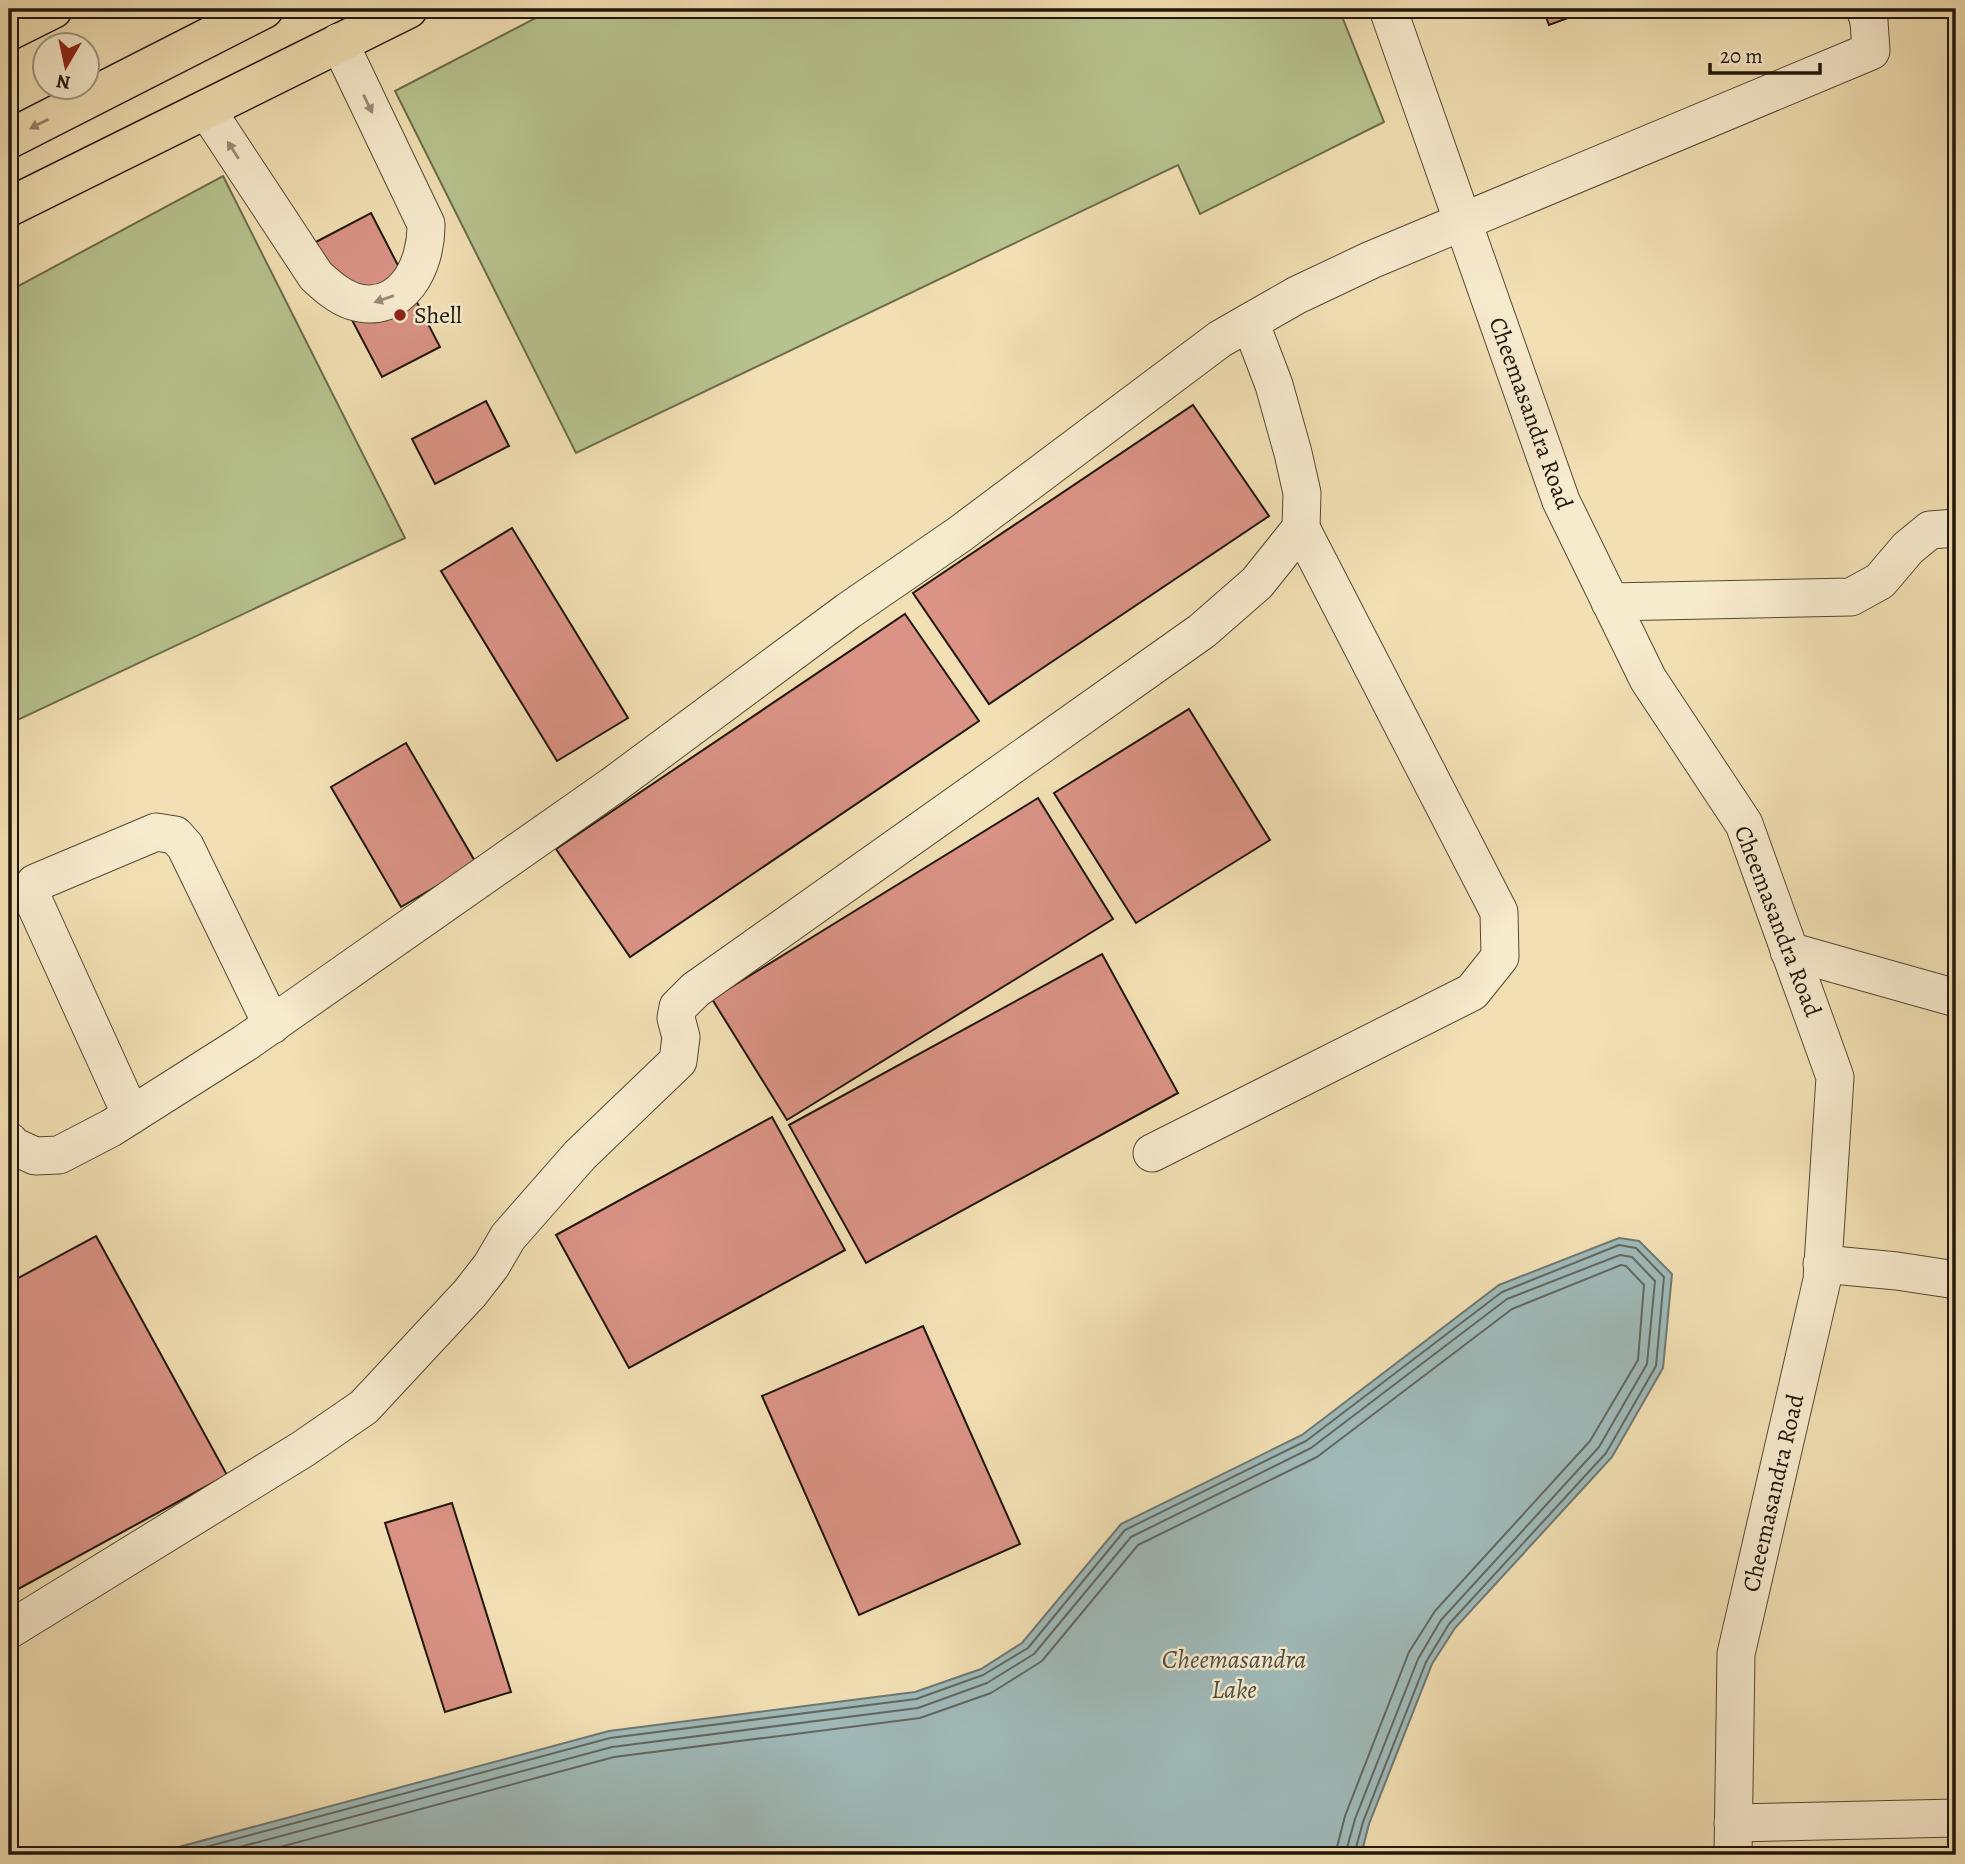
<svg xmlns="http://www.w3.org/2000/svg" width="1965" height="1864" font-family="Alegreya,serif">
	<rect width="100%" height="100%" fill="#f2e0b4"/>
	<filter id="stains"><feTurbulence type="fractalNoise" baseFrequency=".00286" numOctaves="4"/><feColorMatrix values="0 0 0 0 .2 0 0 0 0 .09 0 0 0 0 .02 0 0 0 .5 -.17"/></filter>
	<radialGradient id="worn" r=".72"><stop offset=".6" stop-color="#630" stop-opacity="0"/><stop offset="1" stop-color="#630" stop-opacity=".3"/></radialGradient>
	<g fill="#b7c38f" stroke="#6c6c4c" stroke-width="2">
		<polygon points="553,9 1339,9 1384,122 1200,214 1178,165 576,453 395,91"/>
		<polygon points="223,176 405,538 9,724 9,291"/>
	</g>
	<polygon fill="#a0bab9" stroke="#6d7873" stroke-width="2" points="1619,1238 1639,1241 1672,1274 1663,1368 1612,1457 1455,1628 1432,1664 1369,1824 1361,1855 149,1855 609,1731 915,1692 981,1669 1022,1643 1121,1524 1302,1435 1499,1285"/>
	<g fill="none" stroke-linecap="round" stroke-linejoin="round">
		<g stroke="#606862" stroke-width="2">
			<polyline points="176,1855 610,1738 916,1699 983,1675 1028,1648 1125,1530 1306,1441 1502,1292 1619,1245 1636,1248 1664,1277 1656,1366 1606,1453 1449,1624 1426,1662 1363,1822 1354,1855"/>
			<polyline points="210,1855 612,1747 918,1708 987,1683 1034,1654 1131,1537 1311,1448 1507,1299 1620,1255 1632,1257 1655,1281 1647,1364 1599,1447 1441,1620 1418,1659 1355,1819 1345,1855"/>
			<polyline points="250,1855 614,1757 920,1718 991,1693 1042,1661 1138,1545 1317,1457 1512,1309 1621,1265 1626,1266 1644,1285 1638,1360 1590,1441 1435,1611 1409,1652 1345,1816 1335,1855"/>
		</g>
	</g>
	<g fill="#da9385" stroke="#21160a" stroke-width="2">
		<polygon points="1543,9 1592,9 1549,25"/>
		<polygon points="371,213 440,347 382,377 312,244"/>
		<polygon points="486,401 509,446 435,484 412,439"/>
		<polygon points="1193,405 1269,516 989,704 913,593"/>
		<polygon points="512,528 628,718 557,761 441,571"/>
		<polygon points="905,614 979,721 630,957 556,849"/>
		<polygon points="1189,709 1270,840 1136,923 1054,793"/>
		<polygon points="406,743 476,863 401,907 331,787"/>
		<polygon points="1038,798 1113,919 787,1120 712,999"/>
		<polygon points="1102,954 1178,1093 866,1263 789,1125"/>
		<polygon points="772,1117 845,1250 629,1368 556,1235"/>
		<polygon points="96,1236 227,1475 9,1594 9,1283"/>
		<polygon points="923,1326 1020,1544 859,1615 762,1396"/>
		<polygon points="452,1503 511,1692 445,1712 385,1523"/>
	</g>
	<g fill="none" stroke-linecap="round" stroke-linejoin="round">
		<defs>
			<g id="minor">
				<polyline points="1388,9 1561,501 1648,679 1744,824 1835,1077 1822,1280 1736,1654 1733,1855"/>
				<path d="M 206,109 L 316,276 C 327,286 338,296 352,301 C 402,317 427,265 426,224 L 339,42"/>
				<polyline points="1610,602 1851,597 1880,581 1908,548 1930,530 1956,528"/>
				<polyline points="1789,951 1956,998"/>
				<polyline points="131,1115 31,895 35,883 156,832 175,835 185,846 272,1025"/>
				<polyline points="9,1141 13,1146 35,1156 59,1155 111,1128 245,1043 612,786 848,611 960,534 1220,339 1297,295 1371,260 1871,51 1869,21 1865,9"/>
				<polyline points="1152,1153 1472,992 1500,957 1499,912 1301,528"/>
				<polyline points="1822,1264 1897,1271 1956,1280"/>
				<polyline points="9,1630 303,1449 364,1407 470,1293 491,1266 508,1237 580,1155 678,1061 681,1037 676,1018 678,1007 695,990 1202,631 1257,583 1301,528 1302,493 1293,453 1274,385 1250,322"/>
				<polyline points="1733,1823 1956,1818"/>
			</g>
			<polyline id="major" points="9,207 408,9"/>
			<g id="highway">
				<polyline points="9,31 53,9"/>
				<polyline points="9,139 264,9"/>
			</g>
		</defs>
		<use href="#minor" stroke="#554834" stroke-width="39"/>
		<use href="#major" stroke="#21160a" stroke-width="41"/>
		<use href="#highway" stroke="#21160a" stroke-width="41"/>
		<use href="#minor" stroke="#f7ebce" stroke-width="37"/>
		<use href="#major" stroke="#f2e0b4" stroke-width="38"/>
		<use href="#highway" stroke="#f2e0b4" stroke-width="38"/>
	</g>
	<defs><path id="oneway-solid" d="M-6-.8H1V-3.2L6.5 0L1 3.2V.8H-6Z" transform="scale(1.75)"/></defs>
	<g fill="#978b76">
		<use href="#oneway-solid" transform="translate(368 104) rotate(64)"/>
		<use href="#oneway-solid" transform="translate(233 150) rotate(-123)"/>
		<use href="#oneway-solid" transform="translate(384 299) rotate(161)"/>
	</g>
	<use fill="#948568" href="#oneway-solid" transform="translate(39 124) rotate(153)"/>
	<circle fill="#8f2418" stroke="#f7ebce" stroke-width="2.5" cx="400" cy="315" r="7"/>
	<g text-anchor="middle" stroke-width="5" stroke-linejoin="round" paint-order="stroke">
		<g font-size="24" fill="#21160a" stroke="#f7ebce" text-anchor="start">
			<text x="414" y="323">Shell</text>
		</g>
		<g font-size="24" fill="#21160a" stroke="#f7ebce">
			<text transform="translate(1531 413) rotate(70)" y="8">Cheemasandra Road</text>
			<text transform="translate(1778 921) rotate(69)" y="8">Cheemasandra Road</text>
			<text transform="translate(1773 1493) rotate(-77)" y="8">Cheemasandra Road</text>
		</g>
		<g font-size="26" font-style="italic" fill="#4d4f47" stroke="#f7ebce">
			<text x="1234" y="1668">Cheemasandra<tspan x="1234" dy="30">Lake</tspan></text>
		</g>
	</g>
	<rect width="1965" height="1864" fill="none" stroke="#f2e0b4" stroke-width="35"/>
	<rect x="10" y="10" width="1944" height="1843" fill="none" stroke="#21160a" stroke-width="3.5"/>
	<rect x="18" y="18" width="1930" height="1829" fill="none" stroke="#21160a" stroke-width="2"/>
	<g transform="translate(66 66) rotate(189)"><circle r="33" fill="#f7ebce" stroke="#a19680" stroke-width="2"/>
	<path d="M0-5L12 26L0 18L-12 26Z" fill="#8f2418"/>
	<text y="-10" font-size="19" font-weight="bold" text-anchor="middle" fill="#21160a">N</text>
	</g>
	<path d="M1710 63v10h110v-10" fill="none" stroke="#21160a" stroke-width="3.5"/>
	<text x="1720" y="63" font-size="21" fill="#21160a" stroke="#f7ebce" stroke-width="5" paint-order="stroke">20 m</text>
	<rect width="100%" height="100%" filter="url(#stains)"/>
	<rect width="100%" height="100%" fill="url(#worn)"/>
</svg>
